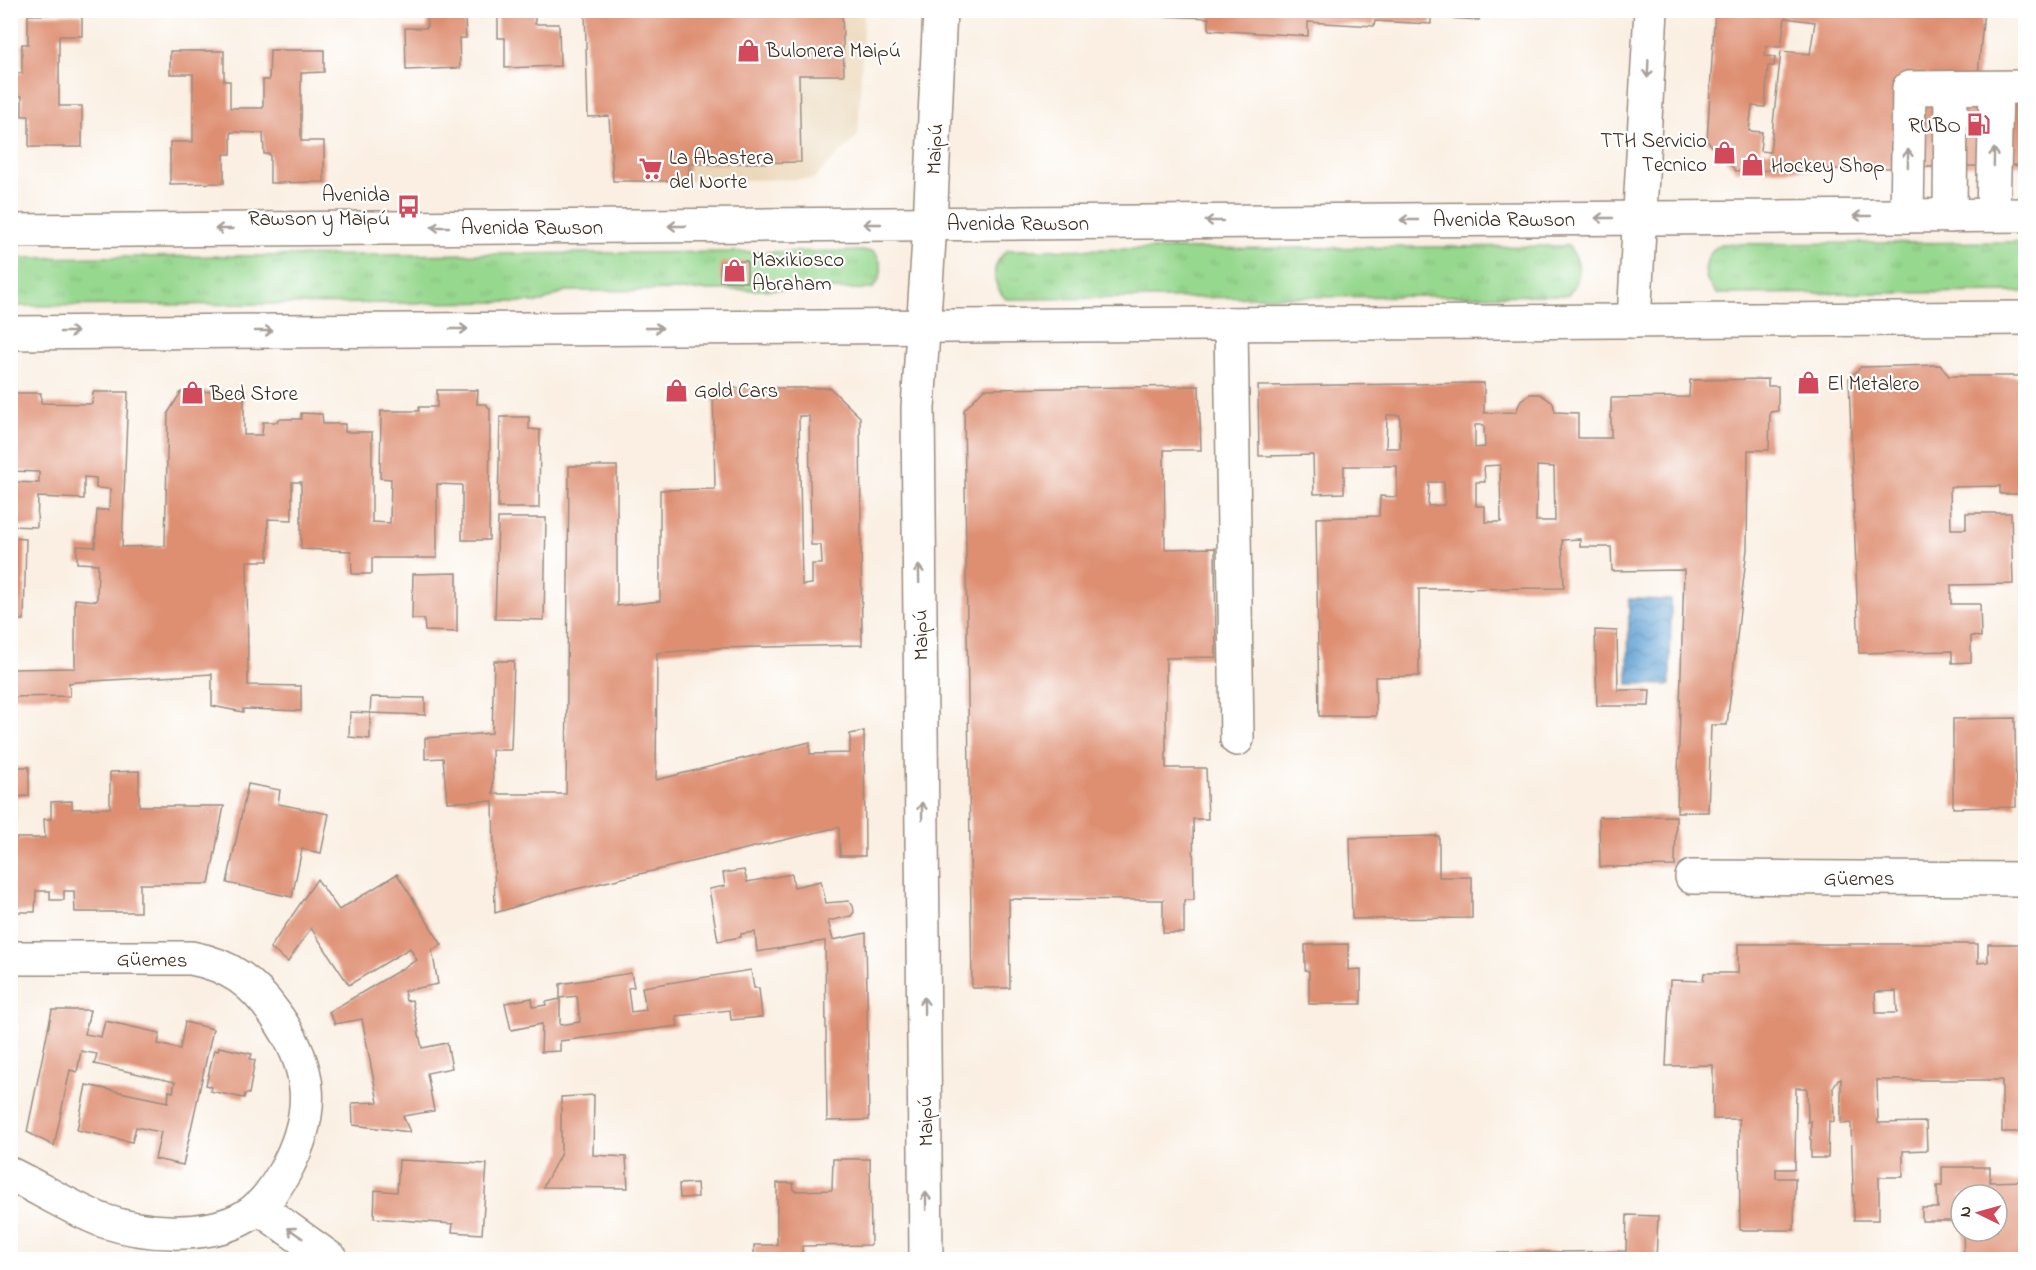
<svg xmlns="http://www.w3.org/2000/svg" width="2036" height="1270" font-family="'Indie Flower',sans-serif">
	<defs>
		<pattern id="grass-tufts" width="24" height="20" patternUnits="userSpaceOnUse" patternTransform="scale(1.5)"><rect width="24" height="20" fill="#97d88f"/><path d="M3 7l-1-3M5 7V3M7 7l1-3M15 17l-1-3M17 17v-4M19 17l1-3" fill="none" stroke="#83ba7b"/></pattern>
		<pattern id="water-waves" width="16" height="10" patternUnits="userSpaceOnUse" patternTransform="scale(1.5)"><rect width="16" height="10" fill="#60a1d4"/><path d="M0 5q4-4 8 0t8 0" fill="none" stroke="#5083ab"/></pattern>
	</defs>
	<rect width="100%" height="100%" fill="#fff"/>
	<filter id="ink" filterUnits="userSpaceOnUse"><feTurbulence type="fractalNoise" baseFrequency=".0167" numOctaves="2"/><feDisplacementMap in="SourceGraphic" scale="12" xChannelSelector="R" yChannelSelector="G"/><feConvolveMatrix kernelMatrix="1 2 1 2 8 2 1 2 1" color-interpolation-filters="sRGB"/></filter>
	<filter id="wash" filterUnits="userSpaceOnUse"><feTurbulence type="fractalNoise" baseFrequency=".008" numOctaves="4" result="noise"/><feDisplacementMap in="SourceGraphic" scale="24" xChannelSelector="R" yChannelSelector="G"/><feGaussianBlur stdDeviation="1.35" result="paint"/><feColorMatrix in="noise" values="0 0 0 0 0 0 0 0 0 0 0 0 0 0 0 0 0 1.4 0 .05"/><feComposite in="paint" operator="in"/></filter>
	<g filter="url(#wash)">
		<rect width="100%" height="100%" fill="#faefe2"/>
		<polygon fill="#ebd8ba" points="618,11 864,11 858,136 813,179 689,181"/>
		<g fill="url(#grass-tufts)" stroke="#698156" stroke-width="1.5">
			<path d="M 2025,242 L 2025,292 L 1717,294 C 1700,279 1702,257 1720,244 Z"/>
			<path d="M 1568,246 C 1582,262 1582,279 1568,295 L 1006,299 C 991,284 990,263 1008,250 Z"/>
			<path d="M 873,251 C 885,264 883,277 872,289 L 565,291 L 542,302 L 11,306 L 10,258 Z"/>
		</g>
		<polygon fill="url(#water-waves)" stroke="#4e6679" stroke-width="1.5" points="1629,599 1671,600 1670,685 1628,684"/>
		<g id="blocks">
			<g fill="#de8f72" fill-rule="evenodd">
				<polygon points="427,10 535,10 535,24 559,24 560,66 505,68 505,38 498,38 498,17 465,18 466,38 459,38 460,68 406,70 405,28 427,28"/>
				<polygon points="585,10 842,10 844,75 799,75 801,162 689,164 689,181 613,181 609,116 588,117"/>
				<polygon points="1142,10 1479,10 1479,20 1431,17 1431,24 1375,21 1374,26 1308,22 1308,36 1209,30 1209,18 1142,15"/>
				<path d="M 1715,10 L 1984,10 L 1976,96 L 2025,97 L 2025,165 L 1736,171 L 1707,141 ZM 1785,18 L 1815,22 L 1810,54 L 1781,51 L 1770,152 L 1760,151 L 1762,132 L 1749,131 L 1752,106 L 1765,107 L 1768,66 L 1774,66 L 1775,57 L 1765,56 L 1766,46 L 1781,47 Z"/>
				<polygon points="82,14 82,36 59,36 59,106 82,106 82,147 29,147 29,116 22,116 22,96 10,96 10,73 22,73 22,44 28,44 28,15"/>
				<polygon points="270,50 324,50 324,72 301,73 301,141 324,141 324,182 270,183 270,154 264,154 263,133 231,132 231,154 224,154 224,183 170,184 170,142 193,142 193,74 170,74 170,51 224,51 224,81 230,81 230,108 263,108 263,80 269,80"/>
				<polygon points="747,261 747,282 720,281 720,262"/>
				<polygon points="1940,365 1949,376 2025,376 2025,494 2000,494 2000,486 1950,487 1951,529 1966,529 1966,513 2011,513 2013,584 1951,585 1951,604 1980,604 1981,637 1971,636 1971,662 1952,663 1952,651 1859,653 1849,378 1861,367"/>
				<path d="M 1768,379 L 1768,386 L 1778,386 L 1778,411 L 1770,412 L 1769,450 L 1748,450 L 1747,549 L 1727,725 L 1711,725 L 1708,812 L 1677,812 L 1684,570 L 1612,571 L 1611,547 L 1580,547 L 1580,539 L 1562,540 L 1564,588 L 1419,589 L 1419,676 L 1375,677 L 1376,716 L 1319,716 L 1316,518 L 1379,516 L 1380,496 L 1397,497 L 1397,466 L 1344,466 L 1344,493 L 1314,494 L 1313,455 L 1259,456 L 1258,386 L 1484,383 L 1484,413 L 1516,412 L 1521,400 L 1530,394 L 1540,394 L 1553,403 L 1555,412 L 1578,413 L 1578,438 L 1611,438 L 1611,398 L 1689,397 L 1690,380 ZM 1387,415 L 1400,415 L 1400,448 L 1386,448 ZM 1475,425 L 1484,425 L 1485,447 L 1475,448 ZM 1500,465 L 1501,522 L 1485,522 L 1485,506 L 1476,506 L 1476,482 L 1485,482 L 1484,466 ZM 1537,466 L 1554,467 L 1555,521 L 1536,521 ZM 1429,482 L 1444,482 L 1445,505 L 1428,506 Z"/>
				<polygon points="1199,386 1201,450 1164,450 1165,549 1215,548 1216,657 1166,658 1166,768 1206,768 1208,819 1193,819 1194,900 1184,900 1184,933 1163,933 1163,900 1009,899 1010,988 972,988 964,410 984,389"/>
				<path d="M 713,388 L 830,388 L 860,417 L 862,645 L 715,648 L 657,653 L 656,780 L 810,742 L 810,754 L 850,753 L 850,734 L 864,731 L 865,856 L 840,856 L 839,827 L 559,893 L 495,913 L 493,801 L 447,802 L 443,758 L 425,759 L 425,738 L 492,733 L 494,661 L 514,661 L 511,750 L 492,750 L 493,794 L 566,794 L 569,466 L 617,466 L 617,606 L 660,601 L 660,490 L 715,489 ZM 799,416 L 809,416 L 811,545 L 821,545 L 822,564 L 812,564 L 812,584 L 802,585 Z"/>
				<polygon points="437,390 478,390 477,404 486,404 490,409 489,540 462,540 462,485 437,484 437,558 372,558 372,574 352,574 351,551 301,549 301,482 292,482 292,520 268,519 268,561 247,561 248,685 301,686 301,711 248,709 243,709 243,712 212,706 212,674 76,682 69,683 70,696 10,697 10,669 75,668 75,599 97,601 98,564 77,563 77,546 95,547 97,510 109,510 110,489 96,488 96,478 84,477 84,499 38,497 37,527 10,526 10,482 39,483 39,472 10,471 10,393 41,393 41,403 92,404 93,392 128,392 122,547 165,546 168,413 181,392 244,391 244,435 262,435 263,422 277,422 278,419 301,419 301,413 322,414 323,424 345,424 345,432 372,432 372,522 390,523 391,479 380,478 381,411 419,411 419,407 437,407"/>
				<polygon points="500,417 529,417 529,429 540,430 539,508 498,508"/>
				<polygon points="498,518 546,518 544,620 495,619"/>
				<polygon points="10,538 26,539 24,620 10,620"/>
				<polygon points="457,573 457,632 425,631 424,619 412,619 413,574"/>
				<polygon points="1595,630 1617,631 1618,690 1650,690 1649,706 1597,706"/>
				<polygon points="371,697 425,698 425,715 370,713 370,739 349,737 350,712 370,713"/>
				<polygon points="2015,718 2016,807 1953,808 1953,719"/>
				<polygon points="10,767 29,767 29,796 16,797 16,819 10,819"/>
				<polygon points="139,771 139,806 224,806 209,884 140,884 140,912 75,912 74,891 64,891 64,900 50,900 50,891 36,891 35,912 10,912 10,838 45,838 44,819 51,819 51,802 72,801 72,809 110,808 110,772"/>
				<polygon points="248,784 280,790 278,804 329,814 321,853 302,849 292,897 227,883"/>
				<polygon points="1676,816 1675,866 1600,867 1599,817"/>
				<polygon points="1439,836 1439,877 1472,877 1472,918 1352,919 1350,838"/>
				<polygon points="744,870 747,882 792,874 794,887 821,881 826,903 849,901 853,906 854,912 851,916 828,921 833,940 866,933 869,1120 827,1121 825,941 757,952 755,932 741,934 741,937 718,941 709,889 725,886 723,873"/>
				<polygon points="397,874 442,945 432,950 438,984 404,991 406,1001 412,1000 422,1048 447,1043 452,1068 427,1073 434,1111 403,1116 410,1132 353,1125 352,1103 378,1102 362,1019 335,1024 329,1012 417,960 410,948 349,985 311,928 288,962 270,948 317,879 339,910"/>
				<polygon points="1348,944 1348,970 1361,969 1361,1004 1309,1004 1309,971 1305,970 1305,945"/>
				<path d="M 1738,944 L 1978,944 L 1978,963 L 1988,962 L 1988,944 L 2025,944 L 2025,1132 L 2002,1132 L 2002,1080 L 1877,1080 L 1878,1123 L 1926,1122 L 1927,1150 L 1903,1151 L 1903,1177 L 1879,1177 L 1879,1220 L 1854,1220 L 1851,1123 L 1841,1124 L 1841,1079 L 1838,1079 L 1833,1088 L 1834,1122 L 1829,1121 L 1828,1158 L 1811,1158 L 1811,1121 L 1808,1122 L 1807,1088 L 1796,1088 L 1795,1169 L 1776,1169 L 1776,1178 L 1795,1178 L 1794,1230 L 1740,1230 L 1739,1119 L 1713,1119 L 1713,1065 L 1666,1066 L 1670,980 L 1703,981 L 1704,973 L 1738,973 ZM 1896,991 L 1897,1013 L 1876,1013 L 1875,992 Z"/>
				<polygon points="751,970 754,988 759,988 762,1017 731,1020 730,1010 676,1016 678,1026 560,1041 560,1051 541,1052 542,1024 511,1030 505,1003 532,998 533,1007 546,1005 546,1002 560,999 560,1025 580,1022 577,996 560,998 560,984 631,973 634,987 628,988 631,1012 646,1010 642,987"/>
				<polygon points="52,1010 90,1010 85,1034 101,1037 105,1021 160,1033 158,1044 180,1049 185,1022 213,1029 183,1165 155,1159 161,1132 136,1127 132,1142 77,1130 86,1085 168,1102 169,1091 173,1092 175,1082 94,1064 97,1054 81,1051 77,1072 70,1070 54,1146 27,1132"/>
				<polygon points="219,1047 252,1054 250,1059 255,1060 249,1094 245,1094 244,1098 210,1091 211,1087 206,1085 214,1050 218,1051"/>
				<polygon points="594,1095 593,1155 626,1157 628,1188 543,1187 561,1153 561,1097"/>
				<polygon points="833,1159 870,1159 871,1245 802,1246 802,1260 754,1260 754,1245 777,1245 777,1183 793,1183 794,1191 832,1190"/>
				<polygon points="399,1160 487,1164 482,1234 452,1232 453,1224 374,1218 375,1190 397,1192"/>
				<polygon points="1942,1167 1990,1167 1990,1182 2025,1181 2025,1260 1964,1260 1963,1231 1997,1231 1997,1195 1961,1195 1961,1221 1922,1221 1922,1208 1938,1208 1937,1186 1942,1186"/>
				<polygon points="697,1183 698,1197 680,1198 679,1184"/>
				<polygon points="1627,1215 1658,1216 1656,1260 1426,1260 1426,1254 1626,1251"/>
			</g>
		</g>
	</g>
	<g filter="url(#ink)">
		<use href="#blocks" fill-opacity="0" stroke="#9a8c80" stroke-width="1.5"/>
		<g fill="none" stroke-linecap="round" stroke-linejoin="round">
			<defs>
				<g id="minor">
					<polyline points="1993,215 1996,88"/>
					<polyline points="1907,216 1909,88 2026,87"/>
					<polyline points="1950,216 1951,88"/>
					<polyline points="1634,321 1651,10"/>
					<polyline points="1231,324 1237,739"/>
					<polyline points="1692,877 2026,879"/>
					<path d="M 10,958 L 191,958 C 230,965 253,983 275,1014 C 314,1068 316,1114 285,1171 C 273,1192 261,1210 239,1220 C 201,1238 143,1234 104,1221 C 72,1209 41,1189 10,1174"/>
					<polyline points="258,1207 332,1260"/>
					<polyline points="926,1260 918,408 930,224 940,10"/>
				</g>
				<g id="major">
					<polyline points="10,231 2026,215"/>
					<polyline points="10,333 2026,318"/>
				</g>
			</defs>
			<use href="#minor" stroke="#9a8c80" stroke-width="36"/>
			<use href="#major" stroke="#9a8c80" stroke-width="36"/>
			<use href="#minor" stroke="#fff" stroke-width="33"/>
			<use href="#major" stroke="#fff" stroke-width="33"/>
		</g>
		<defs><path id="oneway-shaft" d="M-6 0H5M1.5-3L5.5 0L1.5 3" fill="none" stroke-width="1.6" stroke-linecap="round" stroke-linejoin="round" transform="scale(1.5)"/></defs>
		<g stroke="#a79f9a">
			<use href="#oneway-shaft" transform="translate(1648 69) rotate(93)"/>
			<use href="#oneway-shaft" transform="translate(1994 157) rotate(-89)"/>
			<use href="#oneway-shaft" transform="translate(1908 158) rotate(-89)"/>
			<use href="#oneway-shaft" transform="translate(1862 216) rotate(180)"/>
			<use href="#oneway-shaft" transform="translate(1604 218) rotate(180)"/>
			<use href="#oneway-shaft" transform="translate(1409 220) rotate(180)"/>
			<use href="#oneway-shaft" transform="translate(1214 221) rotate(180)"/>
			<use href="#oneway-shaft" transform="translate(872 224) rotate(180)"/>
			<use href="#oneway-shaft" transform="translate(677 226) rotate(180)"/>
			<use href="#oneway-shaft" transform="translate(440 227) rotate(180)"/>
			<use href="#oneway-shaft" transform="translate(224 229) rotate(180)"/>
			<use href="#oneway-shaft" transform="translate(654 328)"/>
			<use href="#oneway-shaft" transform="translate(459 329)"/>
			<use href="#oneway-shaft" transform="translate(264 331)"/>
			<use href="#oneway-shaft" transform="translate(69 332)"/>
			<use href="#oneway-shaft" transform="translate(919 574) rotate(-91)"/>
			<use href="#oneway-shaft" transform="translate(922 811) rotate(-91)"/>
			<use href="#oneway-shaft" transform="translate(924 1006) rotate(-91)"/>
			<use href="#oneway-shaft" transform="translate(926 1201) rotate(-91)"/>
			<use href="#oneway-shaft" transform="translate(295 1233) rotate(-145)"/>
		</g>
	</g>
	<defs>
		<symbol id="shop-bare" viewBox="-9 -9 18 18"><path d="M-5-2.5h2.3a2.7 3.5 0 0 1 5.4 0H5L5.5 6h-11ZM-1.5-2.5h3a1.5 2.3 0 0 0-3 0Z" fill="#d1495b" stroke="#fff" stroke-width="2.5" paint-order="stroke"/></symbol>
		<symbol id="fuel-bare" viewBox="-9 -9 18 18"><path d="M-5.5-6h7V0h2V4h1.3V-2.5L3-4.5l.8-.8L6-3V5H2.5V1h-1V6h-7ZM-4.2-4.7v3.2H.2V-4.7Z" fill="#d1495b" stroke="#fff" stroke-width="2.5" paint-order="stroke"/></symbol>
		<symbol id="supermarket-bare" viewBox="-9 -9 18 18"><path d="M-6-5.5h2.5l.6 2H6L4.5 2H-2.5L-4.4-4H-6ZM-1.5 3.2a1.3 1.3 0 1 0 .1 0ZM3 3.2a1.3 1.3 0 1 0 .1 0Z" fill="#d1495b" stroke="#fff" stroke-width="2.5" paint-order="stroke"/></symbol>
		<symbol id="bus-bare" viewBox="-9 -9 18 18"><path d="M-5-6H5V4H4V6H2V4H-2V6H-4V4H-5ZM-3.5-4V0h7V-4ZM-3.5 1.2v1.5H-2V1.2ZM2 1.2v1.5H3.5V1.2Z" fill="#d1495b" stroke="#fff" stroke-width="2.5" paint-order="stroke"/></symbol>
	</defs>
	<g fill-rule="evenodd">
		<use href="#shop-bare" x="732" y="34" width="33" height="33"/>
		<use href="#fuel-bare" x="1962" y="108" width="33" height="33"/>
		<use href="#shop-bare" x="1708" y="136" width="33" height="33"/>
		<use href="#shop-bare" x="1736" y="148" width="33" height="33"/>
		<use href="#supermarket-bare" x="634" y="152" width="33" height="33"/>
		<use href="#bus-bare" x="392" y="190" width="33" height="33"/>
		<use href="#shop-bare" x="718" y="254" width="33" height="33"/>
		<use href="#shop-bare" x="1792" y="366" width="33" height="33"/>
		<use href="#shop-bare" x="660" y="374" width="33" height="33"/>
		<use href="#shop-bare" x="176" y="376" width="33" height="33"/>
	</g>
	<g text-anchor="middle" stroke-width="4.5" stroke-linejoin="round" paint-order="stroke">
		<g font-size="21" fill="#3b2a1e" stroke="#fff" text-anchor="start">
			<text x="766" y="57">Bulonera Maipú</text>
			<text x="1961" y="132" text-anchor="end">RUBO</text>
			<text x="1707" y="147" text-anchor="end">TTH Servicio<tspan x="1707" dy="24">Tecnico</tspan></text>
			<text x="669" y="164">La Abastera<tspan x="669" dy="24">del Norte</tspan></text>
			<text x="1771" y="172">Hockey Shop</text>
			<text x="390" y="201" text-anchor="end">Avenida<tspan x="390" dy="24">Rawson y Maipú</tspan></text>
			<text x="752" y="266">Maxikiosco<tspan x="752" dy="24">Abraham</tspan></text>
			<text x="1827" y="390">El Metalero</text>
			<text x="694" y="397">Gold Cars</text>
			<text x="210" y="400">Bed Store</text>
		</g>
		<g font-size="21" fill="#3b2a1e" stroke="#fff">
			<text transform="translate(934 149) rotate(-87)" y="7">Maipú</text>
			<text x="1504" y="226">Avenida Rawson</text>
			<text x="1018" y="230">Avenida Rawson</text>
			<text x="532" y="234">Avenida Rawson</text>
			<text transform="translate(920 635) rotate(-91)" y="7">Maipú</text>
			<text x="1859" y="885">Güemes</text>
			<text transform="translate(152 959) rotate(1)" y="7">Güemes</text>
			<text transform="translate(925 1121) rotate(-91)" y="7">Maipú</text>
		</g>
	</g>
	<rect width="2036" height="1270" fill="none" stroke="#fff" stroke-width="36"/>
	<g transform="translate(1979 1213) rotate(275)"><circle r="28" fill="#ffffff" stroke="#b1aaa5" stroke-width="1.5"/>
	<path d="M0-4.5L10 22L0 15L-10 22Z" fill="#d1495b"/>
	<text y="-9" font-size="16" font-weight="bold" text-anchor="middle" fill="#3b2a1e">N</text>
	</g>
</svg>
